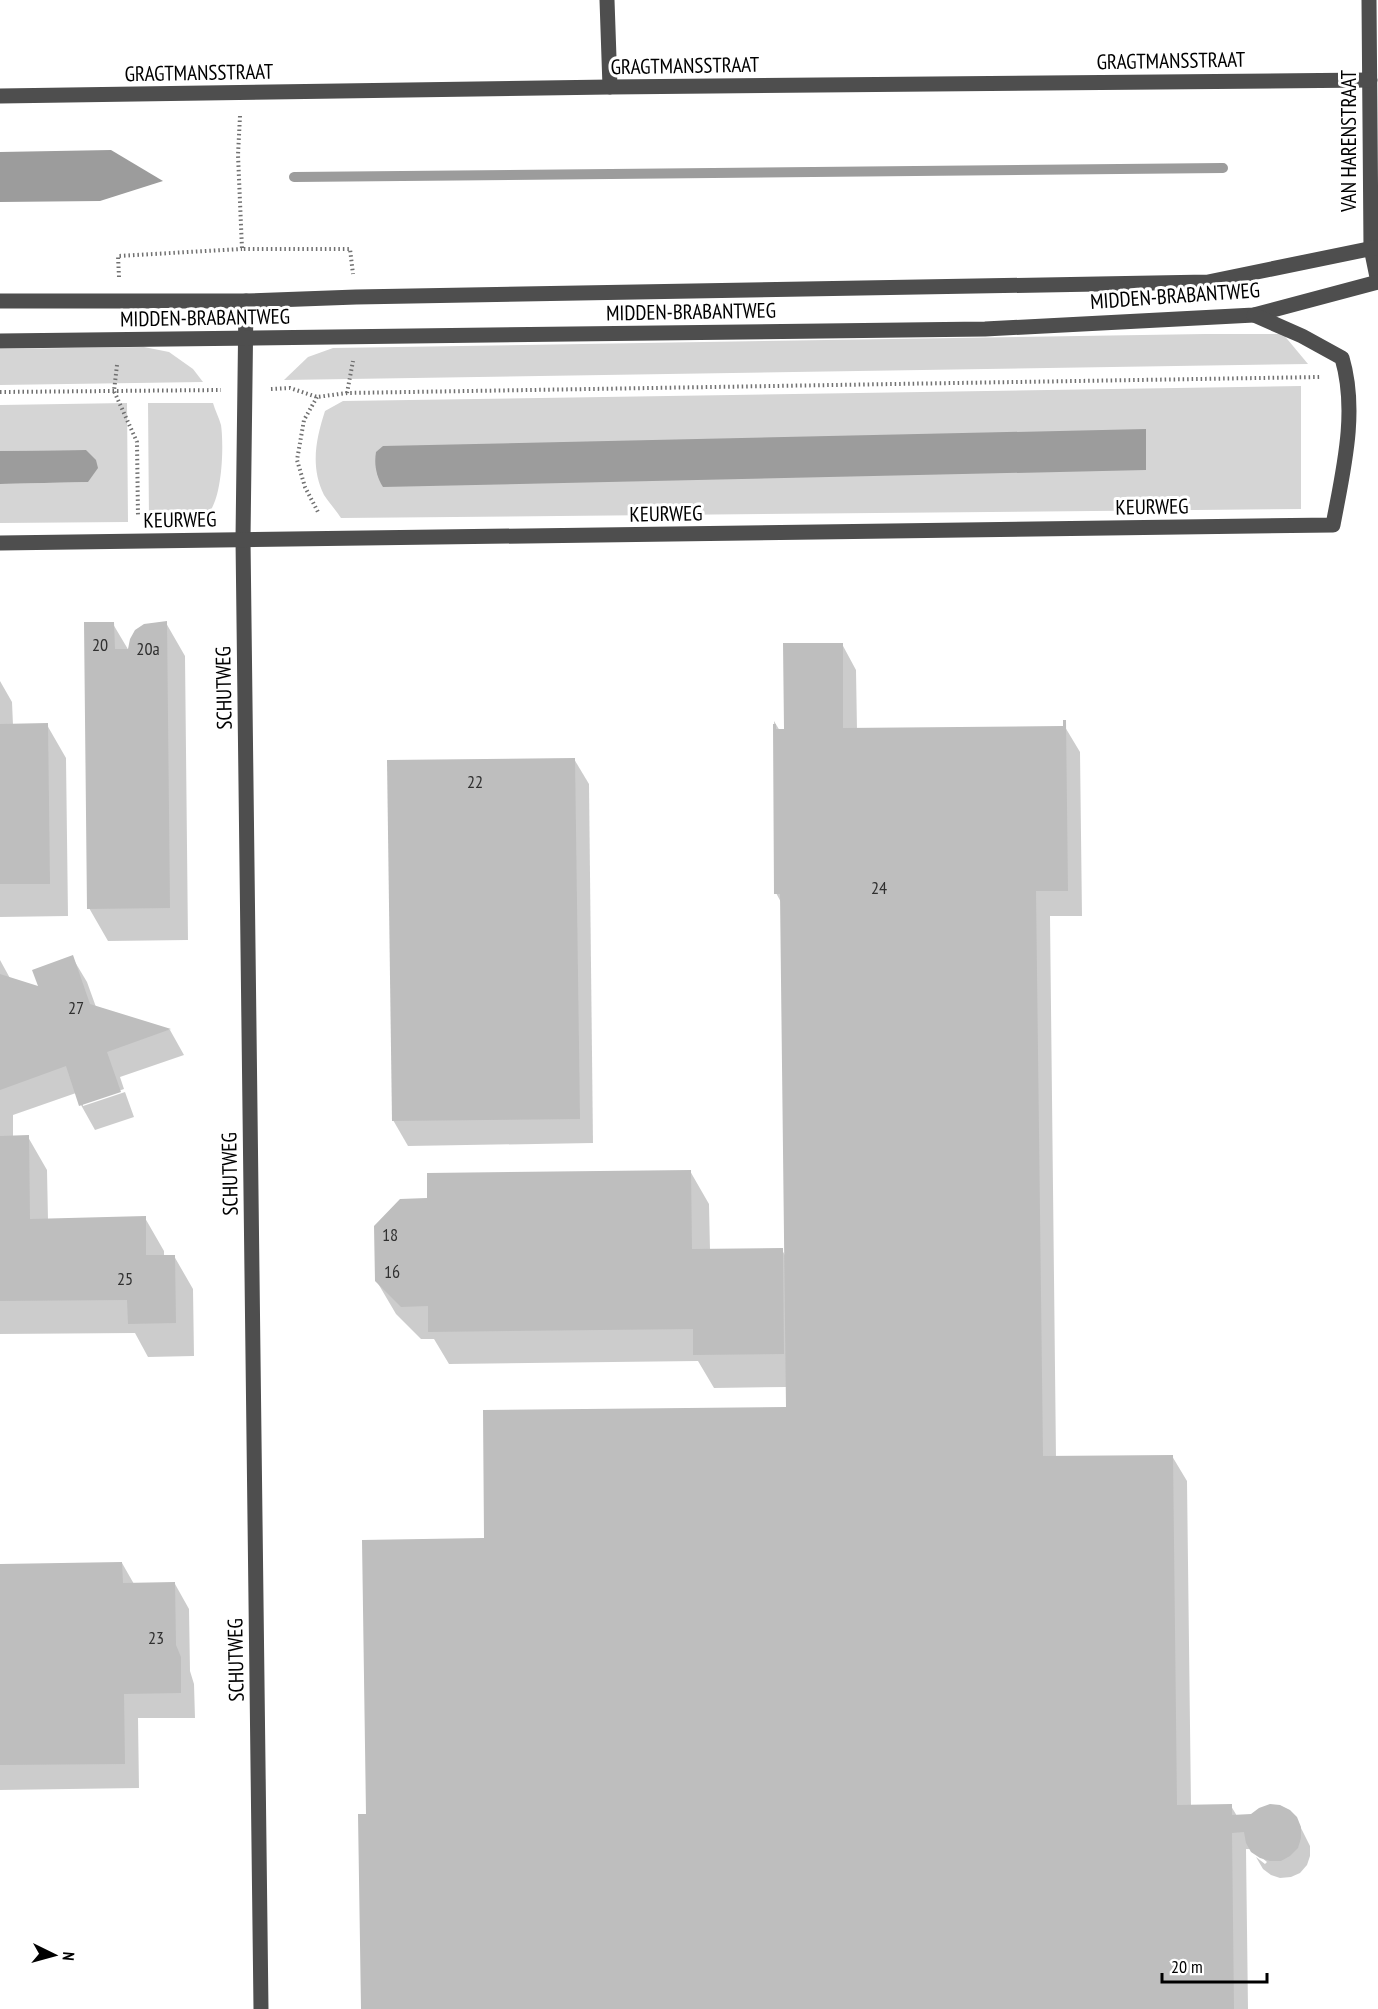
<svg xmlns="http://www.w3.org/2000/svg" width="1378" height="2009" font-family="'PT Sans Narrow',sans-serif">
	<rect width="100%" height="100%" fill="#fff"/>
	<g fill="#d5d5d5">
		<polygon points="1205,334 1283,334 1308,364 284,380 308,357 333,348"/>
		<polygon points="144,347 169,352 193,369 203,382 0,385 0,349"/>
		<path d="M 1301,386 L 1301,509 L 341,518 C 336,510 329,503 324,495 C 310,467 316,439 325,411 L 343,401 Z"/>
		<polygon points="127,403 128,522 0,523 0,484 88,482 86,450 0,451 0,405"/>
		<path d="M 148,403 L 213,403 C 215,410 219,418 221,425 C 224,444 223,507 204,517 C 193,524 163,521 149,521 Z"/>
	</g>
	<g fill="#9c9c9c">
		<polygon points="111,150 163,181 100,201 0,202 0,152"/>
		<path d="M 1146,429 L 1146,470 L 383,487 C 376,476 374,464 376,452 L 383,446 Z"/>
		<polygon points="86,450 96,460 98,468 88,482 0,484 0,451"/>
	</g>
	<g fill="#0003">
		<polygon points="166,623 185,656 188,940 108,941 89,908 113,624 129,651"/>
		<polygon points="842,644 856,670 857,730 1065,727 1080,752 1082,916 1050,916 1056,1458 1172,1456 1187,1481 1191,1806 1231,1806 1237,1816 1296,1818 1310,1846 1310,1856 1307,1865 1300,1873 1291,1877 1280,1878 1271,1875 1263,1869 1256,1857 1265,1864 1267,1862 1251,1849 1246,1849 1248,2009 362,2009 367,1815 486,1540 787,1408 787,1387 714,1388 698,1361 449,1364 434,1339 421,1339 396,1314 376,1280 428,1200 690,1171 709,1204 710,1250 782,1250 786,1257 782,904 776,893 774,721 780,731 785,731"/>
		<polygon points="0,681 12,702 13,725 47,725 66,758 68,916 0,917"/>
		<polygon points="574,759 589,784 593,1143 408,1146 393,1120"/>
		<polygon points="72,957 87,982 96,1007 170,1030 184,1055 120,1077 124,1089 83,1103 83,1106 125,1092 134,1117 95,1130 81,1105 76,1093 13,1115 13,1137 28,1137 47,1170 48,1220 145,1218 164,1251 164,1256 174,1256 193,1289 194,1356 148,1357 135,1333 0,1334 0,960 11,980 41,989"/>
		<polygon points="122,1563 134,1584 175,1584 189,1609 190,1671 194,1684 195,1718 138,1718 139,1788 0,1790 0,1565"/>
	</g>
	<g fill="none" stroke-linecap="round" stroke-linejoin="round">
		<polyline stroke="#9c9c9c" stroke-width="10" points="294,177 1223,168"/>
	</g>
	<g fill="#bebebe">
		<polygon points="167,621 170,908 87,909 84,622 114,622 115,649 128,649 130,639 135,630 144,624"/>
		<polygon points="783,643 843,643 843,728 1063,726 1063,720 1066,720 1068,891 1036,891 1043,1456 1173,1455 1177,1805 1232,1804 1232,1815 1251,1814 1259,1808 1270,1804 1280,1805 1290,1810 1297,1817 1301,1827 1301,1838 1298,1848 1290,1856 1281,1861 1270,1861 1260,1858 1251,1852 1246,1843 1244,1832 1232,1833 1234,2009 361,2009 358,1814 366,1814 362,1540 484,1538 483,1410 786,1407 780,894 774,894 773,724 776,724 776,729 784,729"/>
		<polygon points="48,723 50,884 0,884 0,724"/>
		<polygon points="575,758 580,1119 392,1121 387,760"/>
		<polygon points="73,955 90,1004 171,1029 107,1052 121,1092 79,1106 66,1066 0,1090 0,974 38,986 32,970"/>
		<polygon points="29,1135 30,1219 146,1216 146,1255 175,1255 176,1323 128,1324 127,1300 0,1301 0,1136"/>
		<polygon points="691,1170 692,1249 783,1248 784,1354 693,1355 693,1329 428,1332 428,1306 401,1307 375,1281 374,1226 400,1199 427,1198 427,1173"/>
		<polygon points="122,1562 123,1583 175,1582 176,1645 181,1657 181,1693 124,1694 125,1764 0,1765 0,1564"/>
	</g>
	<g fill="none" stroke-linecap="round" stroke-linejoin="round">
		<g stroke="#707070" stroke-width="4" stroke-dasharray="1.5 3" stroke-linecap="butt">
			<polyline points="240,116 238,155 242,249 350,249 353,274"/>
			<polyline points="119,277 118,256 242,249"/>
			<polyline points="117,365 114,391 137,442 138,517"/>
			<polyline points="271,389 290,388 317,397 347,393 1320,377"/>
			<polyline points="0,392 221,390"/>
			<polyline points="347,393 353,361"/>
			<polyline points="317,397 304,420 297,460 305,487 319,514"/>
		</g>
		<g stroke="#4e4e4e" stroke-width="15">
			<polyline points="607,0 610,87"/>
			<polyline points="1369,0 1371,248 1378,282"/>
			<polyline points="0,96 610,87 1370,80"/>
			<polyline points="0,301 246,301 356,297 1208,282 1378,247"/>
			<polyline points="246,301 243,539 261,2009"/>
			<polyline points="0,341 985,329 1254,315 1378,282"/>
			<path d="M 0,543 L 1333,525 C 1343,471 1358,412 1342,358 L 1302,336 L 1254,315"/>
		</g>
	</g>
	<g text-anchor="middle" stroke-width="6" stroke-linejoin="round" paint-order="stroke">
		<g font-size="18" fill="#303030">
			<text x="100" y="651">20</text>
			<text x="148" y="655">20a</text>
			<text x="475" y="788">22</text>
			<text x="879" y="894">24</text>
			<text x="76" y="1014">27</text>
			<text x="390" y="1241">18</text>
			<text x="392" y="1278">16</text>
			<text x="125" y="1285">25</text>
			<text x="156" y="1644">23</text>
		</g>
		<g font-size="21" fill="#000" stroke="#fff">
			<text transform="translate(1171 61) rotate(-1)" y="7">GRAGTMANSSTRAAT</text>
			<text transform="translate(685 66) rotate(-1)" y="7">GRAGTMANSSTRAAT</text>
			<text transform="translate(199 73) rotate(-1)" y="7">GRAGTMANSSTRAAT</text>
			<text transform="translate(1349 141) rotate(-90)" y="7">VAN HARENSTRAAT</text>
			<text transform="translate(1175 296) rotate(-4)" y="7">MIDDEN-BRABANTWEG</text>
			<text transform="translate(691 312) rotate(-1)" y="7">MIDDEN-BRABANTWEG</text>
			<text transform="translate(205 318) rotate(-1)" y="7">MIDDEN-BRABANTWEG</text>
			<text transform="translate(1152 507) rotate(-1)" y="7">KEURWEG</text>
			<text transform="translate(666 514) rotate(-1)" y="7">KEURWEG</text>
			<text transform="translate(180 520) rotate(-1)" y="7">KEURWEG</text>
			<text transform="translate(224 688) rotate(-91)" y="7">SCHUTWEG</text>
			<text transform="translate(230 1174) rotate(-91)" y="7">SCHUTWEG</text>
			<text transform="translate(236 1660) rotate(-91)" y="7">SCHUTWEG</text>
		</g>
	</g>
	<g transform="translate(54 1955) rotate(95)" stroke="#ffffff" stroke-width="4.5" paint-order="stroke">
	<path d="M0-4.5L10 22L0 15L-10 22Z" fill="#000000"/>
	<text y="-9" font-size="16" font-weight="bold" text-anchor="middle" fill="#000000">N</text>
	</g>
	<path d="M1162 1973v9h105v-9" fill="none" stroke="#000000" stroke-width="3"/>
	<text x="1171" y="1973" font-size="18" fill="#000000" stroke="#ffffff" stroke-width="4.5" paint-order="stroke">20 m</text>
</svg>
